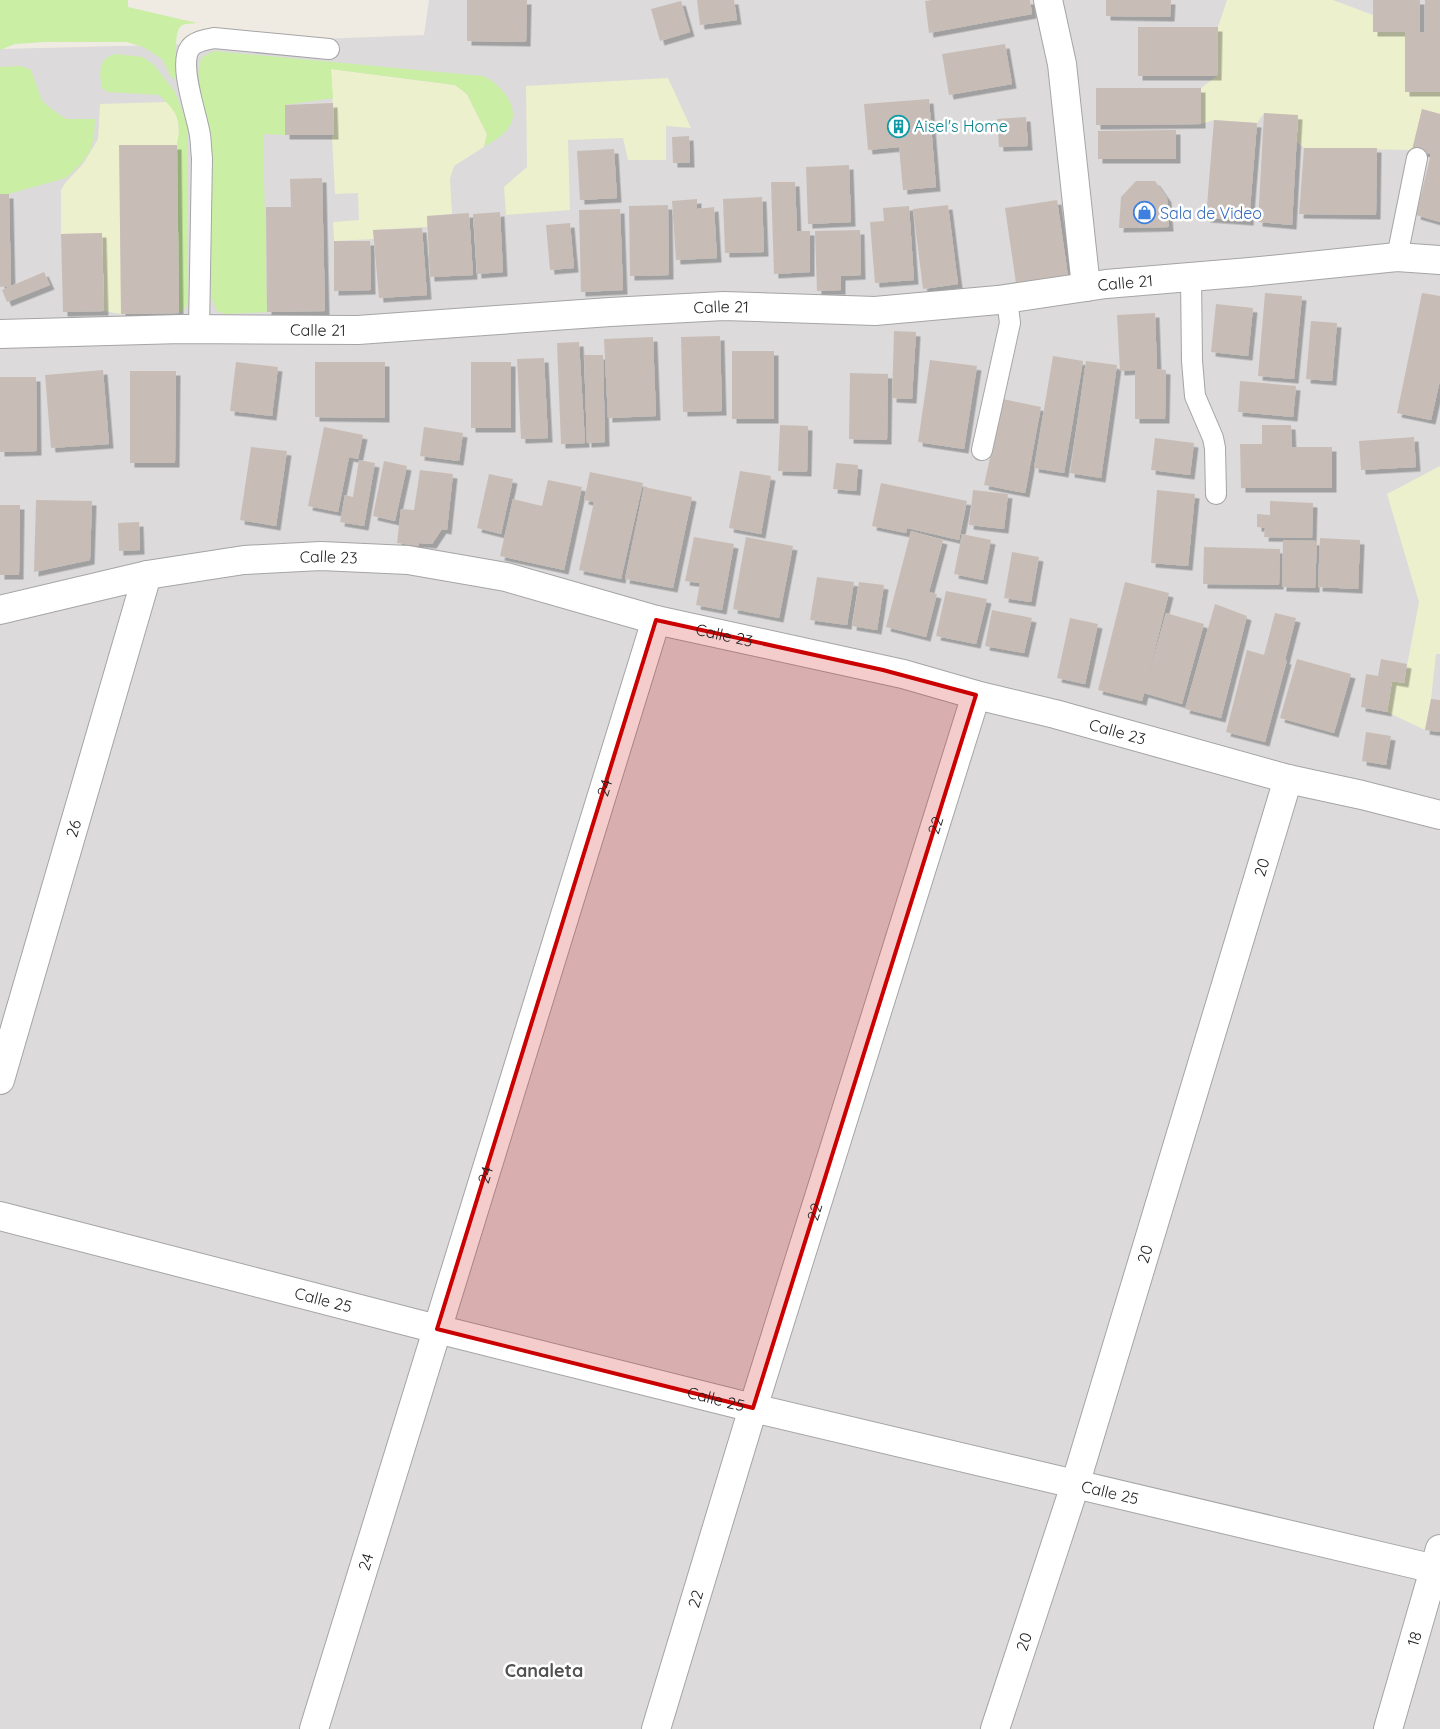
<svg xmlns="http://www.w3.org/2000/svg" width="1440" height="1729" font-family="Quicksand,sans-serif">
	<defs>
		<filter id="shadow"><feDropShadow dx="4.5" dy="4.5" stdDeviation="0" flood-color="#0004"/></filter>
	</defs>
	<rect width="100%" height="100%" fill="#efebe3"/>
	<polygon fill="#dcdada" points="429,0 1440,0 1440,1729 0,1729 0,49 162,45 424,35"/>
	<g fill="#edf0cc">
		<polygon points="1227,0 1333,0 1373,15 1373,32 1405,32 1405,92 1440,92 1440,114 1422,109 1412,150 1304,148 1264,113 1257,123 1214,120 1201,124 1201,88 1217,76 1218,27"/>
		<polygon points="331,69 455,85 467,94 487,134 484,147 454,166 450,179 452,214 427,216 427,227 373,230 374,239 334,241 333,222 359,220 358,193 335,194 332,136 334,135"/>
		<polygon points="668,78 691,128 666,126 666,160 628,160 623,138 568,140 570,210 506,215 504,187 527,167 526,86"/>
		<polygon points="167,102 174,109 178,120 179,133 177,145 120,145 121,314 104,311 100,233 61,234 61,190 66,182 83,164 98,139 100,104"/>
		<polygon points="1440,466 1440,654 1436,654 1431,699 1425,730 1387,712 1392,681 1404,682 1419,602 1387,494"/>
	</g>
	<g fill="#c9eea4">
		<path d="M 0,0 L 128,0 L 128,7 L 197,23 C 191,24 185,23 181,26 C 172,34 178,69 179,81 L 171,77 L 162,59 L 143,47 L 127,42 L 45,42 L 15,44 L 0,50 Z"/>
		<path d="M 214,51 L 483,76 C 500,83 522,108 509,127 C 503,136 493,141 484,147 L 487,134 L 467,94 L 455,85 L 331,69 L 333,98 L 285,105 L 285,135 L 263,134 L 267,312 L 226,314 L 217,311 L 212,299 C 206,243 217,184 208,127 C 205,104 192,80 202,57 Z"/>
		<path d="M 115,54 L 143,57 L 154,65 L 175,92 L 188,125 L 188,302 L 184,310 L 179,313 L 177,145 C 182,119 177,112 159,95 L 108,92 L 102,88 C 99,73 98,58 115,54 Z"/>
		<polygon points="21,66 31,70 42,101 54,111 66,119 95,119 94,137 90,151 81,164 66,178 8,194 0,194 0,67"/>
	</g>
	<g fill="#c8bdb6" filter="url(#shadow)">
		<polygon points="467,0 527,0 526,42 467,41"/>
		<polygon points="697,0 734,0 737,20 700,25"/>
		<polygon points="932,0 1030,0 1032,14 929,33 925,1"/>
		<polygon points="1106,0 1171,0 1170,17 1106,16"/>
		<polygon points="1373,0 1420,0 1420,32 1425,32 1425,0 1440,0 1440,92 1405,92 1405,32 1373,32"/>
		<polygon points="681,1 690,32 660,41 651,9"/>
		<polygon points="1138,27 1218,27 1217,76 1138,76"/>
		<polygon points="1005,44 1012,84 949,95 942,54"/>
		<polygon points="1096,88 1201,88 1201,124 1096,125"/>
		<polygon points="929,99 936,187 903,190 899,147 868,150 864,104"/>
		<polygon points="333,103 334,135 285,135 285,105"/>
		<polygon points="1422,109 1440,114 1440,222 1416,215 1431,154 1412,150"/>
		<polygon points="1264,113 1298,115 1292,225 1258,222"/>
		<polygon points="1026,117 1028,146 999,147 997,119"/>
		<polygon points="1214,120 1257,123 1249,221 1206,218"/>
		<polygon points="1176,130 1176,159 1098,159 1098,131"/>
		<polygon points="689,136 690,163 673,163 672,137"/>
		<polygon points="119,145 177,145 179,313 121,314"/>
		<polygon points="1304,148 1377,148 1376,215 1299,214"/>
		<polygon points="614,149 617,198 580,200 577,151"/>
		<polygon points="849,165 851,222 808,224 806,167"/>
		<polygon points="322,178 325,311 267,312 266,207 291,207 290,179"/>
		<polygon points="1136,181 1155,181 1167,198 1169,227 1119,228 1121,197"/>
		<polygon points="771,182 795,182 797,231 810,231 810,272 774,274"/>
		<polygon points="0,194 9,194 11,286 44,272 50,285 7,302 2,290 11,286 0,287"/>
		<polygon points="762,197 764,252 725,253 723,199"/>
		<polygon points="697,199 697,209 714,207 717,258 676,260 672,201"/>
		<polygon points="1057,200 1068,276 1016,283 1005,208"/>
		<polygon points="668,205 669,275 630,276 629,206"/>
		<polygon points="948,205 958,284 923,289 913,209"/>
		<polygon points="909,206 914,280 875,283 870,222 884,221 883,208"/>
		<polygon points="620,209 623,290 581,292 579,210"/>
		<polygon points="500,212 503,272 477,274 473,214"/>
		<polygon points="469,213 473,275 430,277 427,216"/>
		<polygon points="570,223 574,268 550,270 546,225"/>
		<polygon points="422,228 427,295 379,298 373,230"/>
		<polygon points="860,230 861,275 841,276 841,290 817,291 815,231"/>
		<polygon points="102,233 104,311 63,312 61,234"/>
		<polygon points="334,241 370,241 371,290 334,291"/>
		<polygon points="1265,293 1302,296 1294,379 1258,376"/>
		<polygon points="1422,293 1440,296 1440,380 1431,420 1397,413"/>
		<polygon points="1216,304 1253,308 1248,356 1211,352"/>
		<polygon points="1155,313 1157,369 1166,370 1165,419 1135,419 1135,370 1120,371 1117,315"/>
		<polygon points="1311,321 1337,323 1332,381 1306,379"/>
		<polygon points="894,331 916,332 912,399 892,398"/>
		<polygon points="720,336 722,411 683,412 681,337"/>
		<polygon points="653,337 656,416 608,418 604,339"/>
		<polygon points="579,342 585,443 561,444 557,343"/>
		<rect x="732" y="351" width="42" height="68"/>
		<polygon points="584,355 603,355 605,442 587,443"/>
		<polygon points="1053,356 1083,361 1064,473 1034,468"/>
		<polygon points="544,358 548,438 521,439 517,359"/>
		<polygon points="930,360 977,366 964,449 918,442"/>
		<polygon points="1086,361 1117,365 1101,478 1070,473"/>
		<polygon points="236,362 278,367 272,416 230,411"/>
		<polygon points="315,362 385,362 385,418 315,417"/>
		<rect x="471" y="362" width="40" height="66"/>
		<polygon points="103,370 109,444 51,448 45,375"/>
		<polygon points="130,371 176,371 175,463 130,463"/>
		<polygon points="850,373 888,374 887,440 849,439"/>
		<polygon points="0,377 36,377 37,451 0,452"/>
		<polygon points="1240,381 1296,386 1293,417 1238,412"/>
		<polygon points="1003,399 1041,407 1025,493 984,485"/>
		<polygon points="780,425 808,426 807,472 778,471"/>
		<polygon points="1262,425 1291,425 1292,447 1332,447 1332,488 1241,488 1240,444 1262,444"/>
		<polygon points="324,427 363,435 358,459 349,457 338,512 308,506"/>
		<polygon points="424,427 463,433 459,461 420,456"/>
		<polygon points="1414,437 1416,467 1361,470 1359,441"/>
		<polygon points="1155,438 1194,443 1190,475 1151,470"/>
		<polygon points="251,447 287,451 276,526 240,520"/>
		<polygon points="359,460 375,463 364,526 340,522 345,495 353,497"/>
		<polygon points="384,461 407,466 395,521 373,516"/>
		<polygon points="836,463 858,465 856,491 833,489"/>
		<polygon points="420,470 453,474 447,530 442,529 432,544 419,543 419,546 397,543 401,509 414,510"/>
		<polygon points="740,471 771,476 761,534 729,528"/>
		<polygon points="590,472 643,483 621,579 579,570 594,502 584,500"/>
		<polygon points="489,474 513,479 501,534 477,528"/>
		<polygon points="548,480 582,487 564,570 500,556 513,499 542,506"/>
		<polygon points="881,483 967,501 959,540 907,528 906,533 872,526"/>
		<polygon points="644,487 692,497 673,588 625,579"/>
		<polygon points="973,490 1008,494 1004,529 969,525"/>
		<polygon points="1157,490 1195,494 1188,566 1151,563"/>
		<polygon points="36,500 92,501 90,560 34,572"/>
		<polygon points="1270,501 1313,503 1312,538 1264,537 1265,528 1257,527 1257,514 1270,515"/>
		<polygon points="0,505 20,505 19,575 0,575"/>
		<polygon points="139,522 140,550 119,551 118,523"/>
		<polygon points="911,531 943,540 929,592 937,594 926,637 886,627"/>
		<polygon points="962,534 991,540 983,580 954,574"/>
		<polygon points="694,537 734,544 722,610 696,605 700,583 685,581"/>
		<polygon points="746,537 793,546 779,618 733,609"/>
		<polygon points="1320,538 1360,540 1358,589 1318,587"/>
		<polygon points="1283,540 1317,541 1315,588 1282,587"/>
		<polygon points="1204,547 1280,549 1279,585 1203,584"/>
		<polygon points="1012,552 1039,557 1031,602 1004,598"/>
		<polygon points="817,577 854,582 847,625 810,620"/>
		<polygon points="859,582 884,585 877,630 852,626"/>
		<polygon points="1125,582 1169,593 1145,688 1166,613 1204,624 1182,704 1144,693 1142,701 1098,690"/>
		<polygon points="946,591 987,599 976,644 936,636"/>
		<polygon points="1215,604 1247,616 1221,718 1185,709"/>
		<polygon points="992,610 1032,618 1024,653 985,646"/>
		<polygon points="1275,613 1296,618 1285,660 1287,660 1265,742 1226,732 1247,650 1264,655"/>
		<polygon points="1070,618 1098,624 1085,684 1057,678"/>
		<polygon points="1297,659 1351,674 1334,733 1280,718"/>
		<polygon points="1381,659 1407,664 1404,683 1392,681 1387,712 1361,707 1366,674 1378,676"/>
		<polygon points="1431,699 1440,700 1440,732 1425,730"/>
		<polygon points="1366,732 1391,736 1386,765 1362,761"/>
	</g>
	<g fill="none" stroke-linecap="round" stroke-linejoin="round">
		<defs>
			<g id="service">
				<polyline points="1397,257 1417,158"/>
				<polyline points="1191,277 1192,361 1195,396 1213,438 1215,448 1216,494"/>
				<path d="M 199,329 L 202,158 C 201,150 201,142 200,135 C 197,115 178,65 190,48 C 195,41 206,40 214,38 L 329,49"/>
				<polyline points="982,450 1010,323 1007,299"/>
			</g>
			<g id="minor">
				<polyline points="1048,0 1062,64 1086,287"/>
				<path id="s1" d="M 0,334 L 181,329 L 358,330 L 610,312 L 724,306 L 875,311 L 998,300 L 1106,284 L 1250,272 L 1397,257 L 1440,260"/>
				<path id="s2" d="M 0,610 L 147,575 L 244,560 L 321,556 L 408,560 L 506,577 L 656,620 L 903,674 L 976,695 L 1055,714 L 1288,779 L 1362,795 L 1440,815"/>
				<path id="s3" d="M 0,1080 L 147,575"/>
				<path id="s4" d="M 0,1216 L 437,1329 L 753,1408 L 1435,1569"/>
				<path id="s5" d="M 314,1729 L 656,620"/>
				<path id="s6" d="M 656,1729 L 753,1408 L 976,695"/>
				<path id="s7" d="M 995,1729 L 1075,1485 L 1288,779"/>
			</g>
			<g id="tertiary">
				<path id="s8" d="M 1388,1729 L 1440,1549"/>
			</g>
		</defs>
		<use href="#service" stroke="#a5a5a5" stroke-width="22"/>
		<use href="#minor" stroke="#a5a5a5" stroke-width="30"/>
		<use href="#tertiary" stroke="#a5a5a5" stroke-width="30"/>
		<use href="#service" stroke="#fff" stroke-width="20"/>
		<use href="#minor" stroke="#fff" stroke-width="28"/>
		<use href="#tertiary" stroke="#fff" stroke-width="28"/>
	</g>
	<path fill="#cb0001" fill-opacity="0.2" stroke="#cb0001" stroke-width="4" stroke-linejoin="round" d="M 656,620 L 883,670 L 976,695 L 753,1408 L 437,1329 Z"/>
	<defs>
		<symbol id="building-ring" viewBox="-11 -11 22 22"><circle r="9.5" fill="#fff" stroke="#0f9aa8" stroke-width="1.5"/><path d="M-4-6H4V6H1V3H-1V6H-4ZM-2.5-4.3h1.7v1.8h-1.7ZM.8-4.3h1.7v1.8H.8ZM-2.5-1h1.7V.8h-1.7ZM.8-1h1.7V.8H.8Z" fill="#0f9aa8"/></symbol>
		<symbol id="shop-ring" viewBox="-11 -11 22 22"><circle r="9.5" fill="#fff" stroke="#3f7fe0" stroke-width="1.5"/><path d="M-5-2.5h2.3a2.7 3.5 0 0 1 5.4 0H5L5.5 6h-11ZM-1.5-2.5h3a1.5 2.3 0 0 0-3 0Z" fill="#3f7fe0"/></symbol>
	</defs>
	<g fill-rule="evenodd">
		<use href="#building-ring" x="886" y="114" width="25" height="25"/>
		<use href="#shop-ring" x="1132" y="200" width="25" height="25"/>
	</g>
	<g text-anchor="middle" stroke-width="5" stroke-linejoin="round" paint-order="stroke">
		<g font-size="16" fill="#0d838f" stroke="#fff" text-anchor="start">
			<text x="914" y="132">Aisel's Home</text>
		</g>
		<g font-size="16" fill="#366cbe" stroke="#fff" text-anchor="start">
			<text x="1160" y="219">Sala de Video</text>
		</g>
		<g font-size="16" fill="#1e1e1e" stroke="#fff">
			<text dy="6" stroke="none"><textPath href="#s1" startOffset="1128">Calle 21</textPath></text>
			<text dy="6" stroke="none"><textPath href="#s1" startOffset="722">Calle 21</textPath></text>
			<text dy="6" stroke="none"><textPath href="#s1" startOffset="318">Calle 21</textPath></text>
			<text dy="6" stroke="none"><textPath href="#s2" startOffset="334">Calle 23</textPath></text>
			<text dy="6" stroke="none"><textPath href="#s2" startOffset="739">Calle 23</textPath></text>
			<text dy="6" stroke="none"><textPath href="#s2" startOffset="1144">Calle 23</textPath></text>
			<text dy="6" stroke="none"><textPath href="#s5" startOffset="985">24</textPath></text>
			<text dy="6" stroke="none"><textPath href="#s6" startOffset="946">22</textPath></text>
			<text dy="6" stroke="none"><textPath href="#s3" startOffset="262">26</textPath></text>
			<text dy="6" stroke="none"><textPath href="#s7" startOffset="902">20</textPath></text>
			<text dy="6" stroke="none"><textPath href="#s5" startOffset="580">24</textPath></text>
			<text dy="6" stroke="none"><textPath href="#s6" startOffset="541">22</textPath></text>
			<text dy="6" stroke="none"><textPath href="#s7" startOffset="498">20</textPath></text>
			<text dy="6" stroke="none"><textPath href="#s4" startOffset="334">Calle 25</textPath></text>
			<text dy="6" stroke="none"><textPath href="#s4" startOffset="739">Calle 25</textPath></text>
			<text dy="6" stroke="none"><textPath href="#s4" startOffset="1144">Calle 25</textPath></text>
			<text dy="6" stroke="none"><textPath href="#s5" startOffset="175">24</textPath></text>
			<text dy="6" stroke="none"><textPath href="#s6" startOffset="136">22</textPath></text>
			<text dy="6" stroke="none"><textPath href="#s8" startOffset="94">18</textPath></text>
			<text dy="6" stroke="none"><textPath href="#s7" startOffset="92">20</textPath></text>
		</g>
		<g font-size="18" font-weight="bold" fill="#515151" stroke="#fff">
			<text x="544" y="1677">Canaleta</text>
		</g>
	</g>
</svg>
